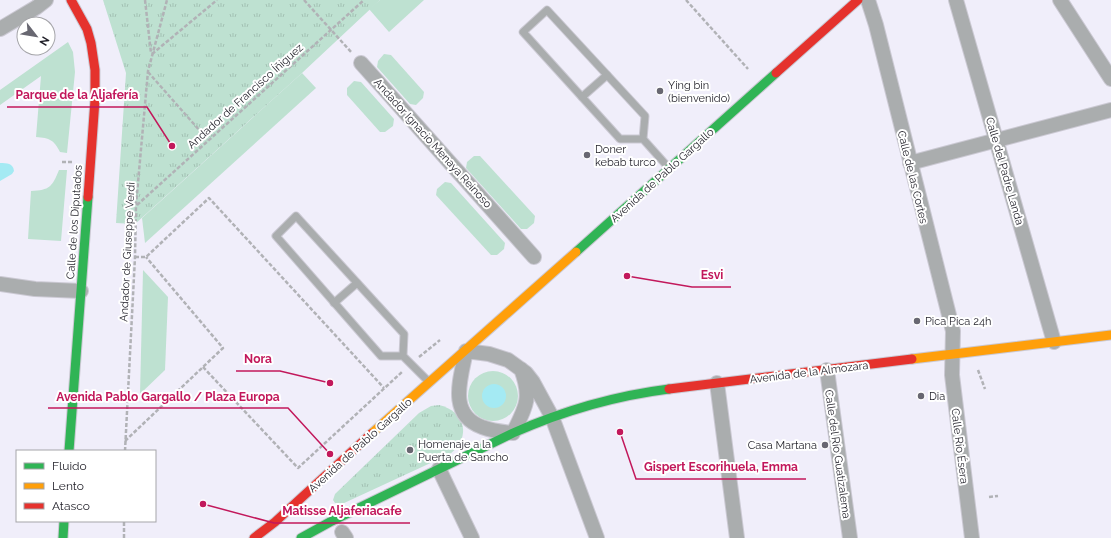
<svg xmlns="http://www.w3.org/2000/svg" width="1111" height="538" font-family="Raleway,sans-serif">
	<defs>
		<pattern id="park-tufts" width="24" height="20" patternUnits="userSpaceOnUse"><rect width="24" height="20" fill="#bee1d1"/><path d="M3 7l-1-3M5 7V3M7 7l1-3M15 17l-1-3M17 17v-4M19 17l1-3" fill="none" stroke="#a3c1b3"/></pattern>
	</defs>
	<rect width="100%" height="100%" fill="#f0eefa"/>
	<g fill="#bee1d1">
		<polygon points="380,0 424,0 389,32 369,9"/>
		<path d="M 68,42 L 73,52 L 75,72 L 67,153 L 60,152 C 54,140 50,138 36,137 L 41,76 L 0,105 L 0,90 Z"/>
		<polygon points="384,54 391,55 424,92 423,98 416,105 410,104 377,67 378,61"/>
		<polygon points="302,73 316,88 145,243 142,218"/>
		<polygon points="354,81 361,82 394,119 393,126 385,132 380,132 347,95 347,88"/>
		<polygon points="474,156 480,156 535,216 534,223 527,229 521,229 466,168 467,162"/>
		<path d="M 59,170 L 67,170 L 61,241 L 28,239 L 31,191 C 50,190 52,187 59,170 Z"/>
		<polygon points="445,182 451,183 505,243 504,249 497,255 491,255 436,195 437,189"/>
		<polygon points="143,270 168,297 165,370 140,394"/>
		<circle cx="493" cy="396" r="25"/>
	</g>
	<g fill="url(#park-tufts)">
		<polygon points="103,0 380,0 302,73 135,224 116,223 126,73"/>
		<path d="M 439,405 C 465,411 472,437 450,454 L 342,504 L 335,503 L 333,500 L 335,494 L 419,413 L 431,406 Z"/>
	</g>
	<g fill="#a4eaf3">
		<path d="M 0,163 C 7,163 13,163 14,171 L 12,174 L 0,181 Z"/>
		<circle cx="494" cy="396" r="12"/>
	</g>
	<g fill="none" stroke-linecap="round" stroke-linejoin="round">
		<defs>
			<g id="lane">
				<polyline points="582,97 607,75"/>
				<polyline points="643,139 620,139 523,32 547,10 645,116 643,139 668,167"/>
				<polyline points="334,303 357,283"/>
				<polyline points="403,356 381,356 276,236 296,216 404,334 403,356 429,382"/>
			</g>
			<g id="street">
				<polyline points="868,0 876,25 953,331 952,375 972,538"/>
				<polyline points="956,0 1054,342"/>
				<polyline points="1060,0 1111,79"/>
				<polyline points="0,29 37,7 46,0"/>
				<polyline points="361,63 534,257"/>
				<polyline points="910,163 1111,110"/>
				<polyline points="0,284 35,289 81,291"/>
				<path d="M 521,369 C 532,398 526,407 513,433 C 502,432 492,431 482,427 C 447,414 461,378 466,351 L 489,354 L 508,360 L 526,373 L 533,382 L 552,417 L 597,538"/>
				<polyline points="827,370 850,538"/>
				<polyline points="717,383 737,538"/>
				<polyline points="439,469 472,538"/>
				<polyline points="342,532 346,538"/>
			</g>
			<g id="fast">
				<polyline points="576,252 776,73"/>
				<polyline points="69,451 88,197"/>
				<polyline points="63,538 64,521"/>
				<path d="M 301,538 L 330,522 L 513,433 C 565,410 613,396 669,389"/>
			</g>
			<g id="slow">
				<polyline points="912,359 1111,335"/>
				<polyline points="371,434 576,252"/>
			</g>
			<g id="jam">
				<polyline points="71,0 87,29 91,43 95,70 95,100 88,197"/>
				<polyline points="776,73 858,0"/>
				<polyline points="669,389 912,359"/>
				<polyline points="254,538 275,522 371,434"/>
			</g>
		</defs>
		<use href="#lane" stroke="#cbc9d3" stroke-width="9"/>
		<use href="#street" stroke="#cbc9d3" stroke-width="16"/>
		<use href="#fast" stroke="#cbc9d3" stroke-width="11"/>
		<use href="#slow" stroke="#cbc9d3" stroke-width="11"/>
		<use href="#jam" stroke="#cbc9d3" stroke-width="11"/>
		<g stroke="#b1b2b6" stroke-width="2.5" stroke-dasharray="4 2" stroke-linecap="butt">
			<polyline points="145,0 151,53"/>
			<polyline points="304,0 352,53"/>
			<polyline points="686,0 748,69"/>
			<polyline points="152,54 217,0"/>
			<polyline points="148,72 208,140"/>
			<polyline points="62,162 73,162"/>
			<polyline points="137,205 364,0"/>
			<polyline points="135,257 146,257 209,198 384,388"/>
			<polyline points="419,357 440,340"/>
			<polyline points="203,367 298,468 403,371"/>
			<polyline points="978,370 985,389"/>
			<polyline points="125,441 223,348 146,257"/>
			<polyline points="125,451 135,257 136,205 148,71 167,0"/>
			<polyline points="989,497 998,496"/>
			<polyline points="124,538 124,521"/>
		</g>
		<use href="#lane" stroke="#aaadae" stroke-width="7"/>
		<use href="#street" stroke="#aaadae" stroke-width="14"/>
		<use href="#fast" stroke="#30b455" stroke-width="9"/>
		<use href="#slow" stroke="#ff9f0a" stroke-width="9"/>
		<use href="#jam" stroke="#e5322d" stroke-width="9"/>
	</g>
	<g fill="#686771" stroke="#fff" stroke-width="1.5">
		<circle cx="660" cy="91" r="4"/>
		<circle cx="587" cy="155" r="4"/>
		<circle cx="917" cy="321" r="4"/>
		<circle cx="921" cy="396" r="4"/>
		<circle cx="825" cy="445" r="4"/>
		<circle cx="410" cy="450" r="4"/>
	</g>
	<g text-anchor="middle" stroke-width="4" stroke-linejoin="round" paint-order="stroke">
		<g font-size="11" fill="#1f1e27" stroke="#fff" text-anchor="start">
			<text x="668" y="89">Ying bin<tspan x="668" dy="13">(bienvenido)</tspan></text>
			<text x="595" y="153">Doner<tspan x="595" dy="13">kebab turco</tspan></text>
			<text x="925" y="325">Pica Pica 24h</text>
			<text x="929" y="400">Dia</text>
			<text x="418" y="448">Homenaje a la<tspan x="418" dy="13">Puerta de Sancho</tspan></text>
			<text x="817" y="449" text-anchor="end">Casa Martana</text>
		</g>
		<g font-size="11" fill="#1f1e27" stroke="#fff">
			<text transform="translate(245 96) rotate(-42)" y="4">Andador de Francisco Íñiguez</text>
			<text transform="translate(433 143) rotate(48)" y="4">Andador Ignacio Menaya Reinoso</text>
			<text transform="translate(1005 171) rotate(74)" y="4">Calle del Padre Landa</text>
			<text transform="translate(662 175) rotate(-42)" y="4">Avenida de Pablo Gargallo</text>
			<text transform="translate(913 177) rotate(76)" y="4">Calle de las Cortes</text>
			<text transform="translate(74 222) rotate(-86)" y="4">Calle de los Diputados</text>
			<text transform="translate(127 252) rotate(-87)" y="4">Andador de Giuseppe Verdi</text>
			<text transform="translate(809 372) rotate(-7)" y="4">Avenida de la Almozara</text>
			<text transform="translate(360 445) rotate(-42)" y="4">Avenida de Pablo Gargallo</text>
			<text transform="translate(960 446) rotate(83)" y="4">Calle Río Ésera</text>
			<text transform="translate(838 454) rotate(82)" y="4">Calle del Río Guatizalema</text>
		</g>
	</g>
	<path fill="none" stroke="#c2185b" stroke-width="1.5" d="M172 146L147 107H7M627 276L692 287H731M330 383L280 371H236M330 454L288 408H48M620 432L636 479H806M203 504L274 523H410"/>
	<g fill="#c2185b" stroke="#fff" stroke-width="1.5">
		<circle cx="172" cy="146" r="4"/>
		<circle cx="627" cy="276" r="4"/>
		<circle cx="330" cy="383" r="4"/>
		<circle cx="330" cy="454" r="4"/>
		<circle cx="620" cy="432" r="4"/>
		<circle cx="203" cy="504" r="4"/>
	</g>
	<g font-size="12" text-anchor="middle" font-weight="bold" fill="#c2185b" stroke="#fff" stroke-width="4" stroke-linejoin="round" paint-order="stroke">
		<text x="77" y="99">Parque de la Aljafería</text>
		<text x="712" y="279">Esvi</text>
		<text x="258" y="363">Nora</text>
		<text x="168" y="401">Avenida Pablo Gargallo / Plaza Europa</text>
		<text x="721" y="471">Gispert Escorihuela, Emma</text>
		<text x="342" y="515">Matisse Aljaferiacafe</text>
	</g>
	<rect x="16" y="450" width="140" height="72" fill="#ffffff" stroke="#a5a5a9"/>
	<rect x="24" y="463" width="20" height="6" fill="#30b455" stroke="#a5a5a9"/>
	<text x="52" y="470" font-size="12" fill="#1f1e27">Fluido</text>
	<rect x="24" y="483" width="20" height="6" fill="#ff9f0a" stroke="#a5a5a9"/>
	<text x="52" y="490" font-size="12" fill="#1f1e27">Lento</text>
	<rect x="24" y="503" width="20" height="6" fill="#e5322d" stroke="#a5a5a9"/>
	<text x="52" y="510" font-size="12" fill="#1f1e27">Atasco</text>
	<g transform="translate(36 36) rotate(121)"><circle r="19" fill="#ffffff" stroke="#a5a5a9"/>
	<path d="M0-3L7 15L0 10L-7 15Z" fill="#686771"/>
	<text y="-6" font-size="11" font-weight="bold" text-anchor="middle" fill="#1f1e27">N</text>
	</g>
</svg>
